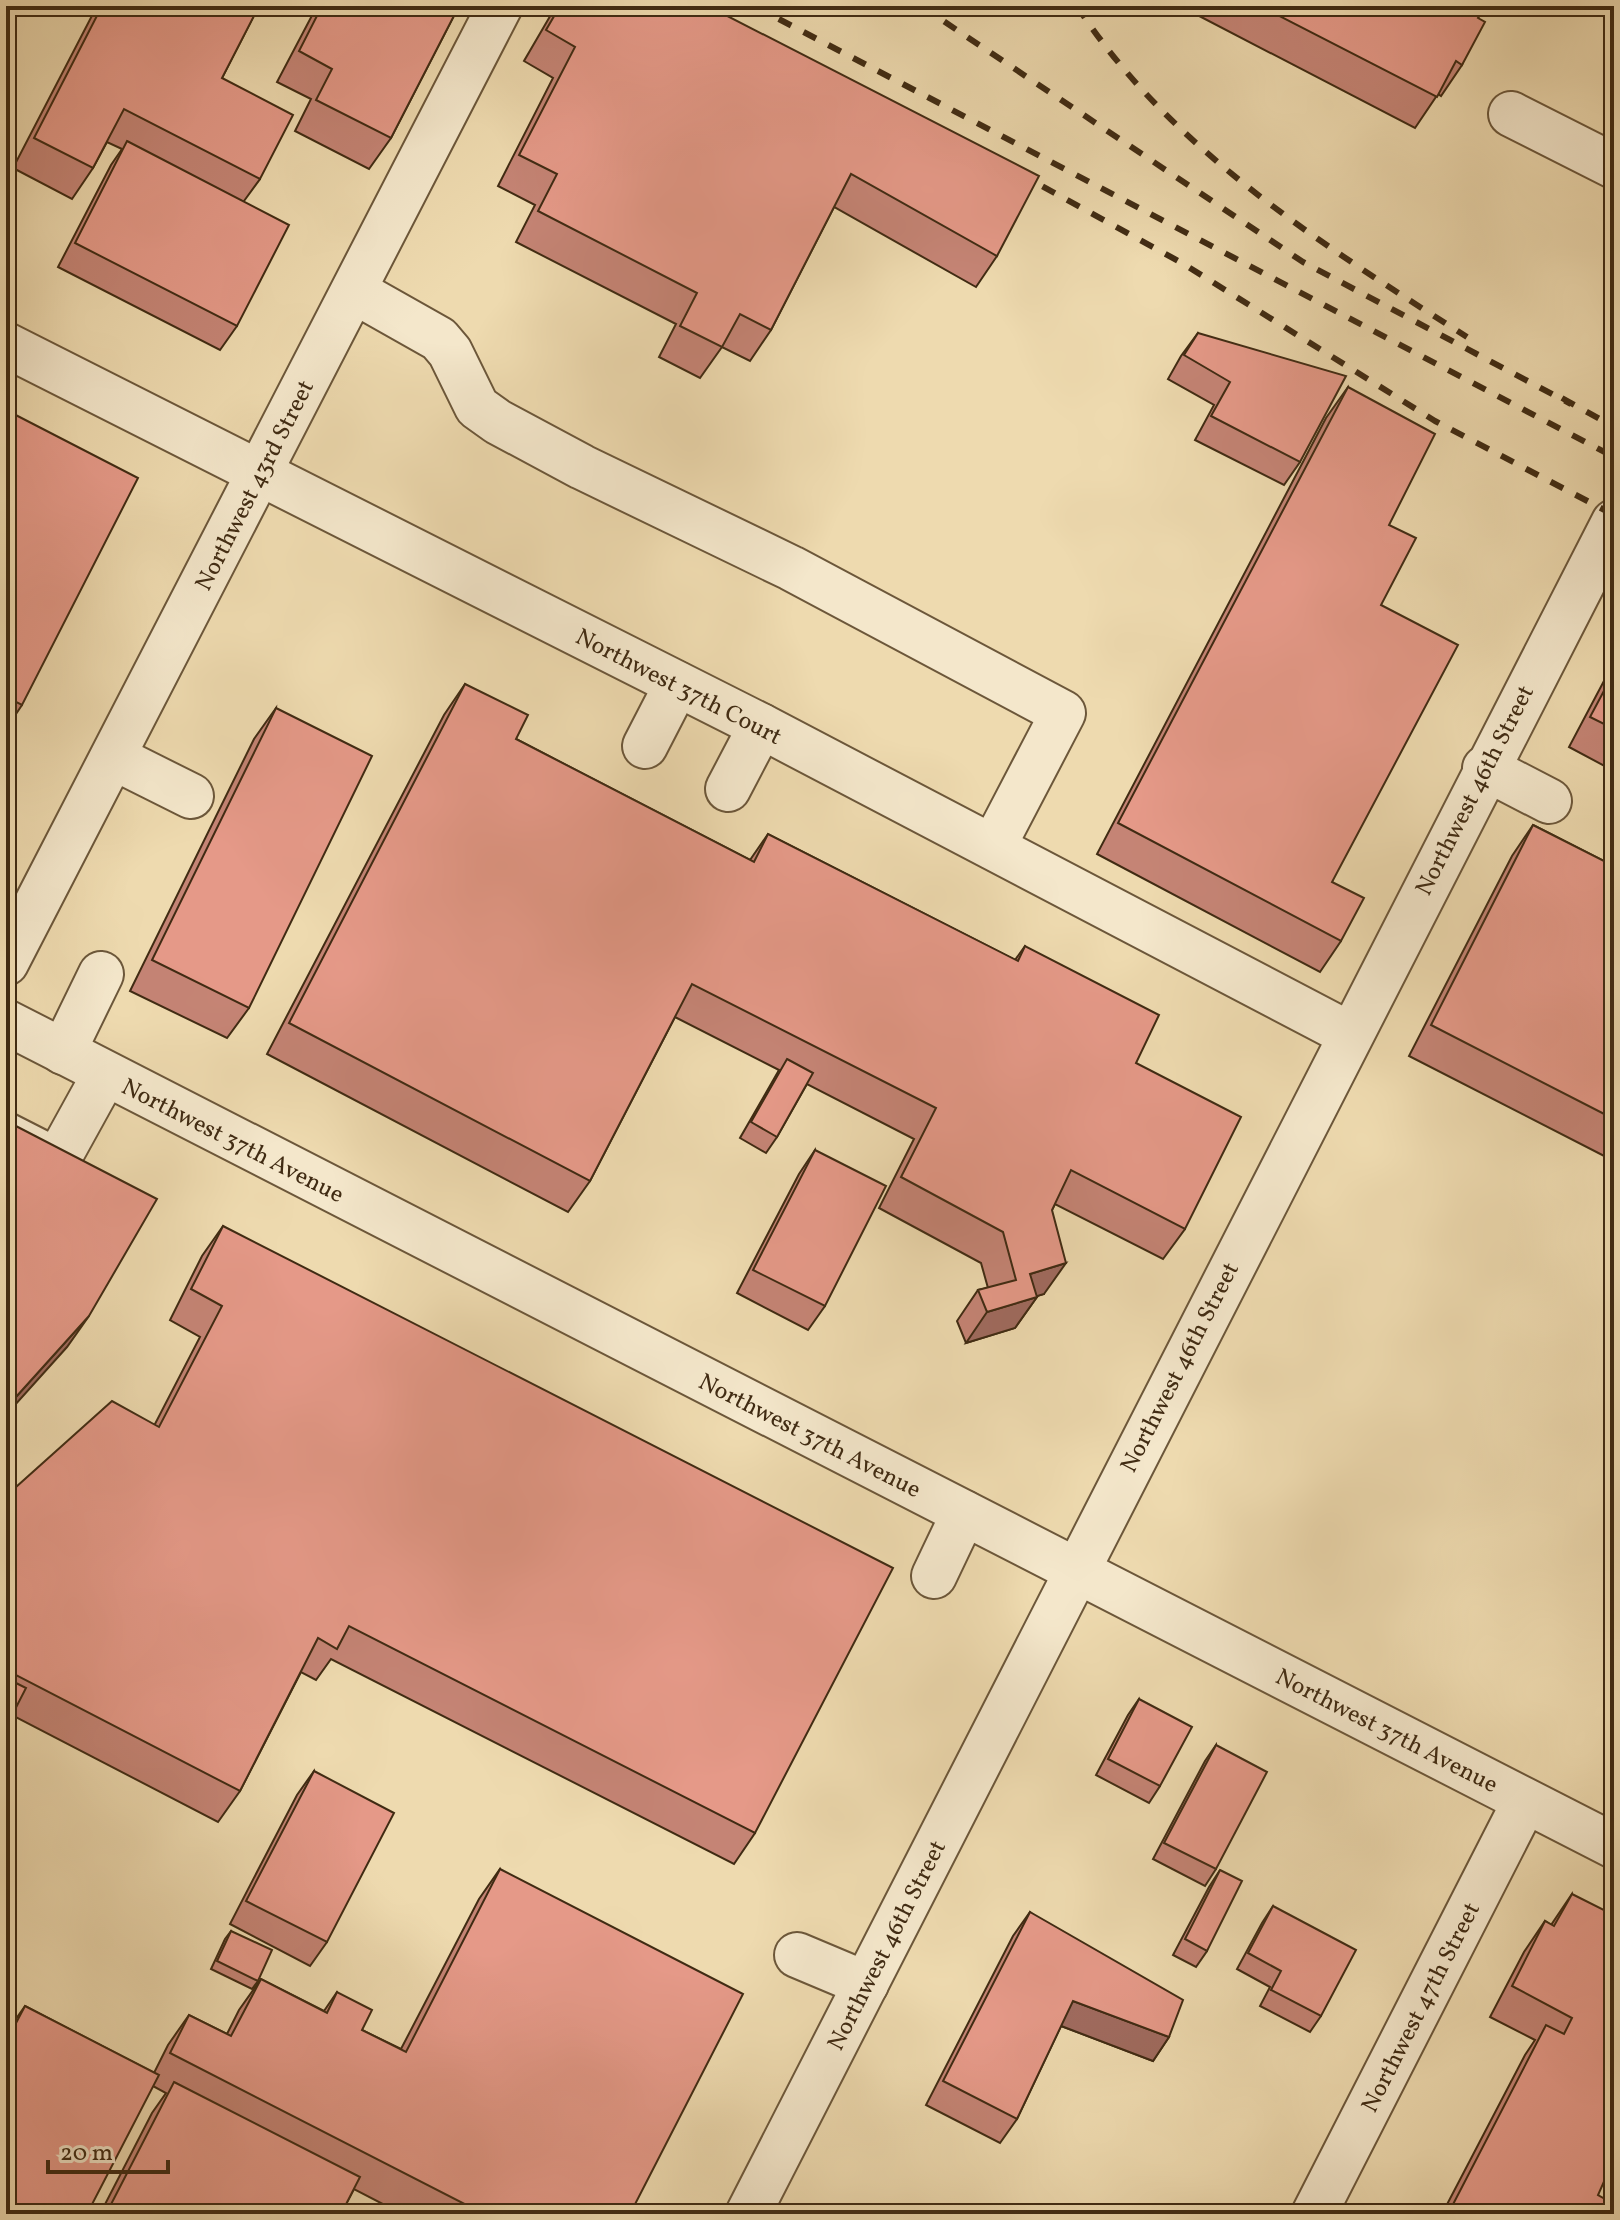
<svg xmlns="http://www.w3.org/2000/svg" width="1620" height="2220" font-family="Vollkorn,serif">
	<rect width="100%" height="100%" fill="#eedaaf"/>
	<filter id="stains"><feTurbulence type="fractalNoise" baseFrequency=".0025" numOctaves="4"/><feColorMatrix values="0 0 0 0 .2 0 0 0 0 .09 0 0 0 0 .02 0 0 0 .5 -.17"/></filter>
	<radialGradient id="worn" r=".72"><stop offset=".6" stop-color="#630" stop-opacity="0"/><stop offset="1" stop-color="#630" stop-opacity=".3"/></radialGradient>
	<g fill="none" stroke-linecap="round" stroke-linejoin="round">
		<defs>
			<g id="minor">
				<polyline points="1511,114 1614,166"/>
				<polyline points="354,291 439,339 450,352 477,407 498,422 582,467 791,568 1063,713 993,847"/>
				<polyline points="6,345 761,726 1349,1034"/>
				<polyline points="645,746 677,684"/>
				<polyline points="113,757 191,796"/>
				<polyline points="1485,768 1549,801"/>
				<polyline points="728,789 761,726"/>
				<polyline points="6,963 500,6"/>
				<polyline points="6,1022 1614,1846"/>
				<polyline points="63,1052 101,974"/>
				<polyline points="6,1135 57,1161 105,1074"/>
				<polyline points="934,1576 964,1513"/>
				<polyline points="797,1955 866,1984"/>
				<polyline points="748,2214 1614,522"/>
				<polyline points="1314,2214 1525,1801"/>
			</g>
		</defs>
		<use href="#minor" stroke="#6c573a" stroke-width="48"/>
		<use href="#minor" stroke="#f4e7cb" stroke-width="44"/>
		<g stroke="#402b13" stroke-width="6" stroke-dasharray="14 14" stroke-linecap="butt">
			<polyline points="754,6 1614,457"/>
			<polyline points="921,6 1303,262 1571,404"/>
			<path d="M 1077,6 C 1170,150 1326,247 1467,337"/>
			<polyline points="1018,173 1182,263 1435,421 1614,515"/>
			<polyline points="1562,398 1614,427"/>
		</g>
	</g>
	<g fill="#c58475" stroke="#402b13" stroke-width="2">
		<polygon points="97,6 259,6 222,78 260,179 244,201 237,326 220,350 58,267 111,165 122,149 107,142 93,168 72,199 13,168"/>
		<polygon points="317,6 459,6 391,138 369,169 295,131 311,99 277,82"/>
		<polygon points="556,6 708,6 997,256 976,287 834,207 771,330 750,361 722,347 700,378 659,357 676,324 516,242 535,205 498,186 553,78 524,61"/>
		<polygon points="1180,6 1485,6 1478,18 1462,65 1441,96 1438,94 1415,128"/>
		<polygon points="1198,333 1300,462 1284,485 1195,440 1214,405 1168,379 1181,356"/>
		<polygon points="1348,387 1381,605 1332,882 1341,941 1320,972 1097,854 1326,418"/>
		<polygon points="6,410 22,705 6,729"/>
		<polygon points="1614,662 1614,771 1569,747"/>
		<polygon points="465,684 516,739 750,860 768,834 1015,960 1025,946 1136,1063 1185,1229 1163,1259 1055,1204 1052,1210 1044,1294 1037,1296 1037,1297 1015,1328 966,1343 957,1321 978,1290 988,1288 981,1263 879,1208 914,1139 807,1084 777,1137 766,1153 740,1138 779,1070 675,1017 590,1181 568,1212 267,1054 444,715"/>
		<polygon points="276,708 249,1008 227,1038 130,991 254,739"/>
		<polygon points="1533,825 1614,866 1614,1161 1409,1056 1512,856"/>
		<polygon points="815,1150 825,1306 808,1330 737,1293 799,1174"/>
		<polygon points="223,1226 755,1833 734,1864 331,1659 316,1680 301,1672 240,1791 218,1822 12,1715 6,1727 6,1496 155,1424 200,1337 170,1320 202,1256"/>
		<polygon points="1139,1699 1160,1786 1149,1803 1096,1775 1128,1715"/>
		<polygon points="1216,1745 1216,1869 1205,1886 1153,1859 1205,1761"/>
		<polygon points="314,1771 327,1942 310,1966 230,1924 297,1795"/>
		<polygon points="500,1869 630,2214 402,2214 354,2189 341,2214 100,2214 152,2113 166,2093 153,2086 6,2214 6,2033 25,2006 154,2073 168,2045 189,2015 227,2034 239,2010 261,1979 324,2011 337,1992 362,2030 401,2049 479,1899"/>
		<polygon points="1220,1870 1207,1951 1196,1967 1173,1955 1209,1887"/>
		<polygon points="1572,1894 1598,2195 1614,2214 1442,2214 1525,2055 1535,2040 1490,2017 1524,1952 1545,1921 1551,1925"/>
		<polygon points="1273,1906 1321,2016 1310,2032 1260,2006 1270,1987 1237,1969 1262,1923"/>
		<polygon points="1030,1912 1169,2037 1153,2061 1061,2026 1017,2119 1000,2143 926,2105 1013,1936"/>
		<polygon points="231,1931 258,1981 252,1989 211,1969 225,1939"/>
	</g>
	<g fill="#a06b5f" stroke="#402b13" stroke-width="2">
		<polygon points="1066,1263 1044,1294 1008,1305 1030,1274"/>
		<polygon points="1037,1297 1015,1328 966,1343 987,1312"/>
		<polygon points="89,1316 67,1347 6,1415 6,1408"/>
		<polygon points="1073,2001 1169,2037 1153,2061 1056,2024"/>
	</g>
	<g fill="#e59988" stroke="#402b13" stroke-width="2">
		<polygon points="102,6 259,6 222,78 293,115 260,179 124,109 93,168 34,138"/>
		<polygon points="322,6 459,6 391,138 316,100 332,69 299,51"/>
		<polygon points="560,6 708,6 1039,176 997,256 851,174 771,330 740,314 722,347 680,326 697,293 538,211 557,174 519,155 575,47 546,30"/>
		<polygon points="1260,6 1485,6 1478,18 1485,22 1462,65 1456,61 1437,97"/>
		<polygon points="127,141 289,225 237,326 75,243"/>
		<polygon points="1198,333 1346,376 1300,462 1211,416 1230,382 1184,355"/>
		<polygon points="1348,387 1435,434 1389,525 1416,538 1381,605 1458,645 1332,882 1364,898 1341,941 1118,823"/>
		<polygon points="6,410 138,478 22,705 6,697"/>
		<polygon points="1614,672 1614,729 1590,717"/>
		<polygon points="465,684 528,715 516,739 754,862 768,834 1018,961 1025,946 1159,1015 1136,1063 1241,1117 1185,1229 1071,1170 1052,1210 1066,1263 1030,1274 1037,1297 987,1312 978,1290 1016,1280 1003,1232 901,1177 936,1108 692,984 590,1181 289,1023"/>
		<polygon points="276,708 372,756 249,1008 152,960"/>
		<polygon points="1533,825 1614,866 1614,1119 1431,1025"/>
		<polygon points="787,1059 813,1073 777,1137 751,1122"/>
		<polygon points="12,1124 157,1199 89,1316 6,1408 6,1136"/>
		<polygon points="815,1150 886,1186 825,1306 753,1270"/>
		<polygon points="223,1226 893,1568 755,1833 349,1626 337,1649 318,1638 240,1791 6,1670 6,1496 112,1401 159,1427 222,1306 191,1289"/>
		<polygon points="6,1678 26,1688 6,1727"/>
		<polygon points="1139,1699 1192,1727 1160,1786 1108,1759"/>
		<polygon points="1216,1745 1267,1772 1216,1869 1164,1843"/>
		<polygon points="314,1771 394,1813 327,1942 246,1901"/>
		<polygon points="500,1869 743,1994 630,2214 484,2214 170,2053 189,2015 231,2036 261,1979 327,2013 337,1992 372,2010 362,2030 406,2052"/>
		<polygon points="1220,1870 1242,1881 1207,1951 1185,1939"/>
		<polygon points="1572,1894 1614,1915 1614,2159 1598,2195 1614,2204 1614,2214 1448,2214 1546,2025 1564,2034 1572,2018 1512,1986 1545,1921 1554,1926"/>
		<polygon points="1273,1906 1356,1950 1321,2016 1271,1990 1281,1971 1248,1953"/>
		<polygon points="1030,1912 1183,2000 1169,2037 1073,2001 1017,2119 943,2081"/>
		<polygon points="231,1931 272,1950 258,1981 217,1961"/>
		<polygon points="25,2006 159,2075 87,2214 6,2214 6,2042"/>
		<polygon points="174,2082 360,2177 341,2214 106,2214"/>
	</g>
	<g text-anchor="middle" stroke-width="8" stroke-linejoin="round" paint-order="stroke">
		<g font-size="24" fill="#402b13" stroke="#f4e7cb">
			<text transform="translate(254 485) rotate(-63)" y="8">Northwest 43rd Street</text>
			<text transform="translate(679 686) rotate(27)" y="8">Northwest 37th Court</text>
			<text transform="translate(1474 790) rotate(-63)" y="8">Northwest 46th Street</text>
			<text transform="translate(233 1140) rotate(27)" y="8">Northwest 37th Avenue</text>
			<text transform="translate(1179 1367) rotate(-63)" y="8">Northwest 46th Street</text>
			<text transform="translate(810 1435) rotate(27)" y="8">Northwest 37th Avenue</text>
			<text transform="translate(1387 1730) rotate(27)" y="8">Northwest 37th Avenue</text>
			<text transform="translate(886 1945) rotate(-63)" y="8">Northwest 46th Street</text>
			<text transform="translate(1420 2007) rotate(-63)" y="8">Northwest 47th Street</text>
		</g>
	</g>
	<rect width="1620" height="2220" fill="none" stroke="#eedaaf" stroke-width="32"/>
	<rect x="8" y="8" width="1604" height="2204" fill="none" stroke="#402b13" stroke-width="4"/>
	<rect x="16" y="16" width="1588" height="2188" fill="none" stroke="#402b13" stroke-width="2"/>
	<path d="M48 2160v12h120v-12" fill="none" stroke="#402b13" stroke-width="4"/>
	<text x="60" y="2160" font-size="24" fill="#402b13" stroke="#f4e7cb" stroke-width="6" paint-order="stroke">20 m</text>
	<rect width="100%" height="100%" filter="url(#stains)"/>
	<rect width="100%" height="100%" fill="url(#worn)"/>
</svg>
